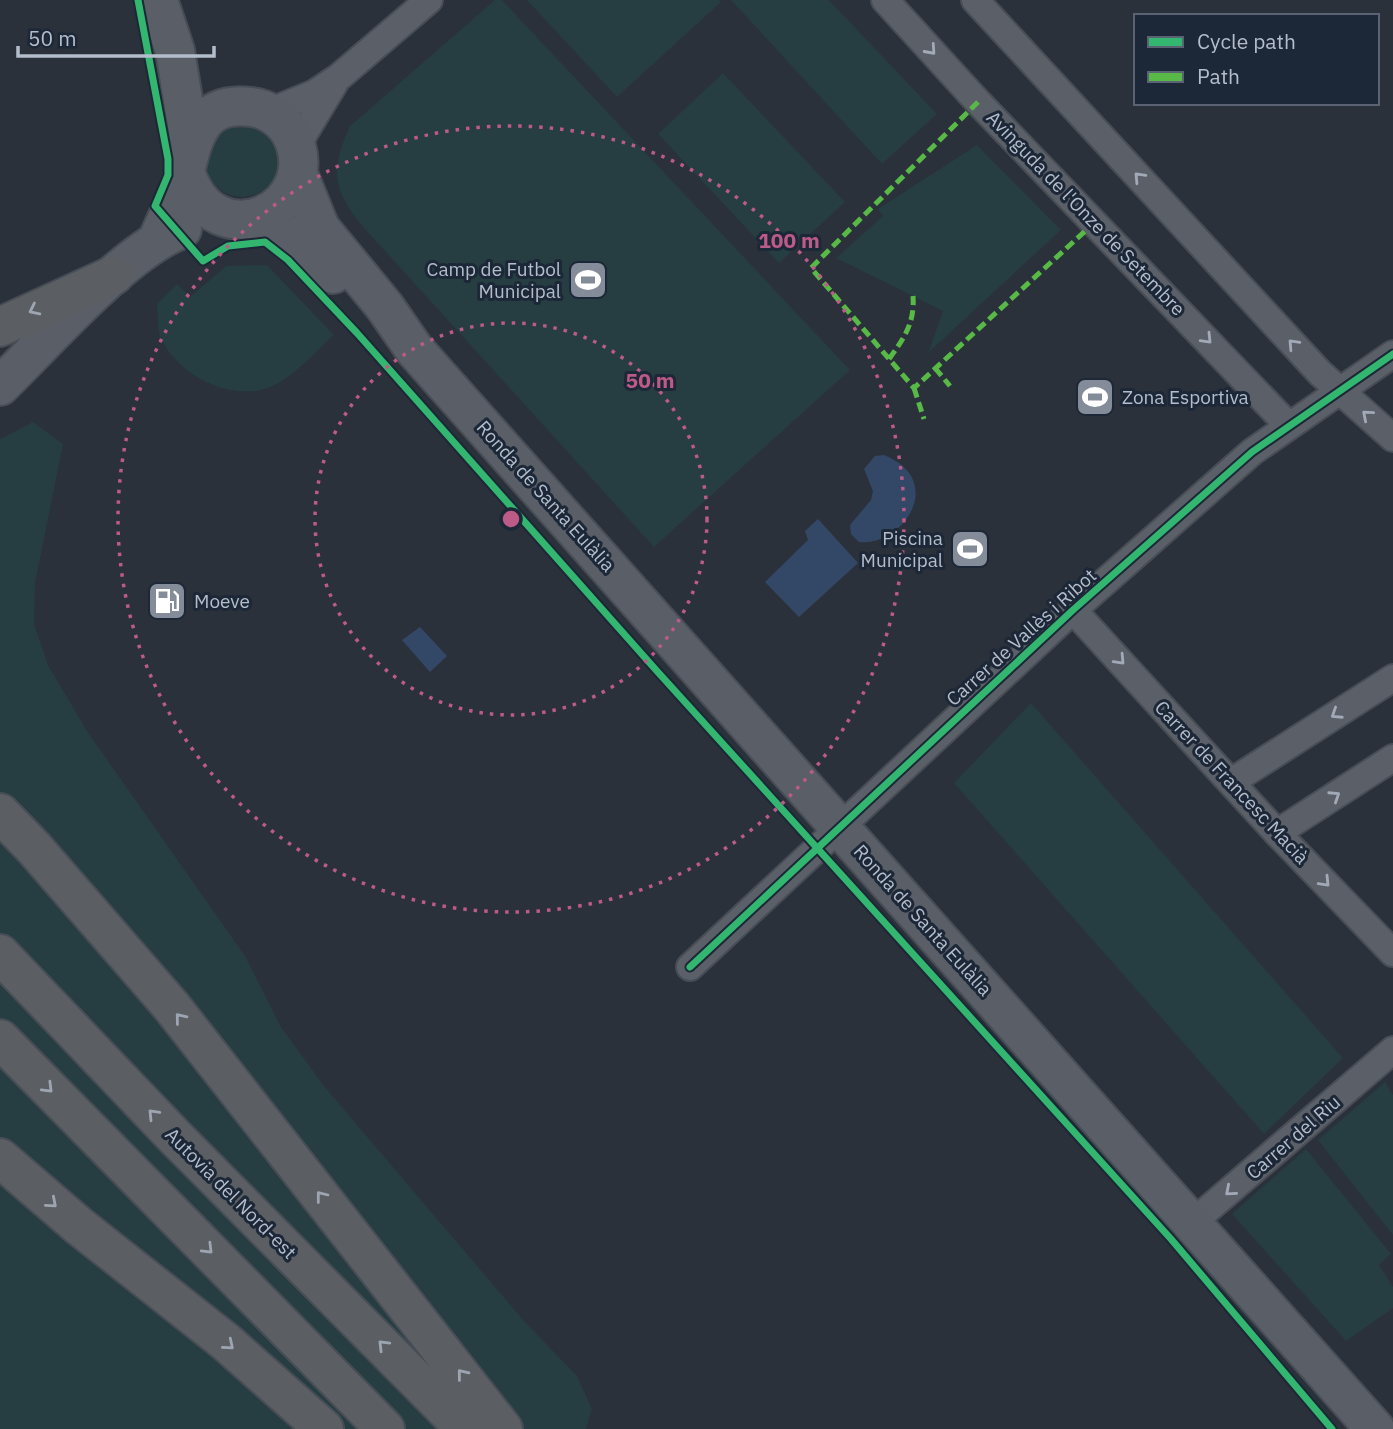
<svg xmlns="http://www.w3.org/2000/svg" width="1393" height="1429" font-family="'IBM Plex Sans',sans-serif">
	<rect width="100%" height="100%" fill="#2a313b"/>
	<g fill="#263d42">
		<path d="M 495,0 L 502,0 L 850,370 L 654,547 L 365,229 C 333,191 329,172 350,126 Z"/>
		<polygon points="527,0 719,0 721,2 617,97"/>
		<polygon points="731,0 829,0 937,114 882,164"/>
		<polygon points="723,73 845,202 779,263 658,134"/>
		<circle cx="242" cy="160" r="37"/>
		<polygon points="977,145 1061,230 928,353 943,311 836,258 883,216 878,209"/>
		<path d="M 267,265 L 334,335 C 313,354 290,383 261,390 C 223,398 180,374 162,341 C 157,331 158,315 157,304 L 177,284 L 190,297 L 226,266 Z"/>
		<polygon points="33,422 63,444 35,583 34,624 48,665 87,731 245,956 281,1027 324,1086 524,1321 577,1376 592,1409 586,1429 0,1429 0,439"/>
		<polygon points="1031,703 1343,1058 1264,1134 954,783"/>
		<polygon points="1385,1082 1393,1095 1393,1235 1318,1140"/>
		<polygon points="1306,1149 1391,1254 1379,1265 1393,1287 1393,1308 1346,1341 1232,1214"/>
	</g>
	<g fill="#334867">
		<path d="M 884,455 C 948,481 902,547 859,542 L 851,534 L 850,525 L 871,500 L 873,491 L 864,469 L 875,456 Z"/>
		<polygon points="818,519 858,563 799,617 765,582 808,540 805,531"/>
		<polygon points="420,627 447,656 430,672 402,640"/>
	</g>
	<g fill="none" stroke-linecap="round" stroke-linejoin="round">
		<defs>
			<g id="street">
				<polyline points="885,0 978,102 1288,425"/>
				<polyline points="975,0 1320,373 1393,438"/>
				<polyline points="269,112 315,93 339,77 429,0"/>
				<polyline points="296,147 334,84"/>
				<polyline points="1073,610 1277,833 1393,953"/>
				<polyline points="1231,782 1393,678"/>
				<polyline points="1277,833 1393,758"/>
				<polyline points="690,967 1073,610 1252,452 1393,354"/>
				<polyline points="1192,1223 1393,1050"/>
			</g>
			<g id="secondary">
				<polyline points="158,0 175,51 190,143"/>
				<polyline points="298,174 320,228 385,307 414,349 1375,1429"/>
				<path d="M 249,219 C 285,227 309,247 333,274"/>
				<path d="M 159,237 C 168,216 179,194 185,172 C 194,134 202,101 251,107 C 266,108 282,119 290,132 C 330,205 215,266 185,171"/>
				<path d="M 0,386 C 46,342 125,250 182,229"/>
			</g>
			<g id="highway">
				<polyline points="0,327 114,275"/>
				<polyline points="0,813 34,848 172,1007 503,1429"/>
				<polyline points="0,954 173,1135 465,1429"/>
				<polyline points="0,1039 385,1429"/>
				<polyline points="0,1158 79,1226 226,1342 324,1429"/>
			</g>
		</defs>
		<use href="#street" stroke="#484d55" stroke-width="30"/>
		<use href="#secondary" stroke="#484d55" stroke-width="42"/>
		<use href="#highway" stroke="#474d56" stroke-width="42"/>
		<use href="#street" stroke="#5b6068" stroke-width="26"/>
		<use href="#secondary" stroke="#595e67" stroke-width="38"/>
		<use href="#highway" stroke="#5b5e62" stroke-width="38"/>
		<g stroke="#58b947" stroke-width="5" stroke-dasharray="10 5" stroke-linecap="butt">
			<polyline points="978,102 811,268 914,388 1095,222"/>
			<path d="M 889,359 C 904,338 915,323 913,296"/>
			<polyline points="935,368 950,386"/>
			<polyline points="914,388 924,419"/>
		</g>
		<defs>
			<g id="cycleway">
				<polyline points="138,0 168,159 168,175 155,206 203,261 228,246 265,242 288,260 357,333 656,670 1171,1239 1332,1429"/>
				<polyline points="690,967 1073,610 1252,452 1393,354"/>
			</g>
		</defs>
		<use href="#cycleway" stroke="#1c2737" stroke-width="11"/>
		<use href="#cycleway" stroke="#33b770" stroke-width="7"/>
	</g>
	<defs><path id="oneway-chevron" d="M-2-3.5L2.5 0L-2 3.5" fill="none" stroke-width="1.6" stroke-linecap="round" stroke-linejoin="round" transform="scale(1.75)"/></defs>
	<g stroke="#a2aab8">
		<use href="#oneway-chevron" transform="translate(931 50) rotate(48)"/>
		<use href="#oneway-chevron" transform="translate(1139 177) rotate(-133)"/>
		<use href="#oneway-chevron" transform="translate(1207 339) rotate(46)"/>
		<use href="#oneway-chevron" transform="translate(1293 344) rotate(-133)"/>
		<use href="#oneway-chevron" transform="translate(1367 415) rotate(-139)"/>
		<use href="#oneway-chevron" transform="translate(1120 660) rotate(47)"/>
		<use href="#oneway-chevron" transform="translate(1336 714) rotate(147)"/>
		<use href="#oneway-chevron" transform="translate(1335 796) rotate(-33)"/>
		<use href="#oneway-chevron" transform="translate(1325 882) rotate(46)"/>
		<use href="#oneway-chevron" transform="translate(1230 1191) rotate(139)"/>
	</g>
	<g stroke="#9ea5b2">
		<use href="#oneway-chevron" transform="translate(34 310) rotate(154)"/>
		<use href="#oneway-chevron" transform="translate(180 1018) rotate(-129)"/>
		<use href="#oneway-chevron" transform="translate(48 1088) rotate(45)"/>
		<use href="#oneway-chevron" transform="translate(153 1114) rotate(-134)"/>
		<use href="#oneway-chevron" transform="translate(321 1196) rotate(-128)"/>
		<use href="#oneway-chevron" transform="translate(52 1203) rotate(41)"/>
		<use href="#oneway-chevron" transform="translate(208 1249) rotate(45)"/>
		<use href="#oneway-chevron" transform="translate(229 1345) rotate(40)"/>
		<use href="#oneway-chevron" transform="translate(383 1345) rotate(-135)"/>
		<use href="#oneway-chevron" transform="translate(462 1374) rotate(-129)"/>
	</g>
	<g fill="none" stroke="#bc5a88" stroke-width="3.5" stroke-dasharray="3.5 7">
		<circle cx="511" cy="519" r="196"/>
		<circle cx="511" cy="519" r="393"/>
	</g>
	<defs>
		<symbol id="stadium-square" viewBox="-11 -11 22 22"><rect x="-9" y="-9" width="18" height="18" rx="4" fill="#848c99" stroke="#1c2737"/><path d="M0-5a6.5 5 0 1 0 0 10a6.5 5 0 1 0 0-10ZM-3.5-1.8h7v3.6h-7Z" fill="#fff"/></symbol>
		<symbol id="fuel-square" viewBox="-11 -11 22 22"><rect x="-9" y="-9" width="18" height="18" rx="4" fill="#848c99" stroke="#1c2737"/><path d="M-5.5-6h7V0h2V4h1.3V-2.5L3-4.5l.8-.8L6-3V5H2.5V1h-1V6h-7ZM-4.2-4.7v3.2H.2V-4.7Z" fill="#fff"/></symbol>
	</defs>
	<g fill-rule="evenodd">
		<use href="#stadium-square" x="566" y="258" width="44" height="44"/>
		<use href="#stadium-square" x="1073" y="375" width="44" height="44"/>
		<use href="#stadium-square" x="948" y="527" width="44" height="44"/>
		<use href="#fuel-square" x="145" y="579" width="44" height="44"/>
	</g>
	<g text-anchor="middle" stroke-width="6" stroke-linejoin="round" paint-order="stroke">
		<g font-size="19" fill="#b4bdcc" stroke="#1c2737">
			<text transform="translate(1086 213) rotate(46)" y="7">Avinguda de l'Onze de Setembre</text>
			<text transform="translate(546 496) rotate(48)" y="7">Ronda de Santa Eulàlia</text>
			<text transform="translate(1021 637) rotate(-42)" y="7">Carrer de Vallès i Ribot</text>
			<text transform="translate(1232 782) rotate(47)" y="7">Carrer de Francesc Macià</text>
			<text transform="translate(923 920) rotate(48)" y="7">Ronda de Santa Eulàlia</text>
			<text transform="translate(1293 1137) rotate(-41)" y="7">Carrer del Riu</text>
			<text transform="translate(231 1193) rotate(45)" y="7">Autovia del Nord-est</text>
		</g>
		<g font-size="19" fill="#b4bdcc" stroke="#1c2737" text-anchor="end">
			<text x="561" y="276">Camp de Futbol<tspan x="561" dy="22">Municipal</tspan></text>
			<text x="1122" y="404" text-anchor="start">Zona Esportiva</text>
			<text x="943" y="545">Piscina<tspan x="943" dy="22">Municipal</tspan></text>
			<text x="194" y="608" text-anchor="start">Moeve</text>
		</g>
	</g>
	<circle cx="511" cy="519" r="10" fill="#bc5a88" stroke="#1c2737" stroke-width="3.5"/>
	<g font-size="21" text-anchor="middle" font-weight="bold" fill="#bc5a88" stroke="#1c2737" stroke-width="6" stroke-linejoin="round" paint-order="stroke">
		<text x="789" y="248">100 m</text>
		<text x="650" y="388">50 m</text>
	</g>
	<rect x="1134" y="14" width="245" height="91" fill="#1c2737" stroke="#596373" stroke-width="2"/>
	<rect x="1148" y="37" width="35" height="10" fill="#33b770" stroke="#596373" stroke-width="2"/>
	<text x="1197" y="49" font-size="21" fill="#b4bdcc">Cycle path</text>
	<rect x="1148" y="72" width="35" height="10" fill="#58b947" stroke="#596373" stroke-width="2"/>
	<text x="1197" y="84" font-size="21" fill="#b4bdcc">Path</text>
	<path d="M18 46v10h196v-10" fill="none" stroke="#b4bdcc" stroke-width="3.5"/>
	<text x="28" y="46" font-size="21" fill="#b4bdcc" stroke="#1c2737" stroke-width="5" paint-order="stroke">50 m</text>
</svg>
